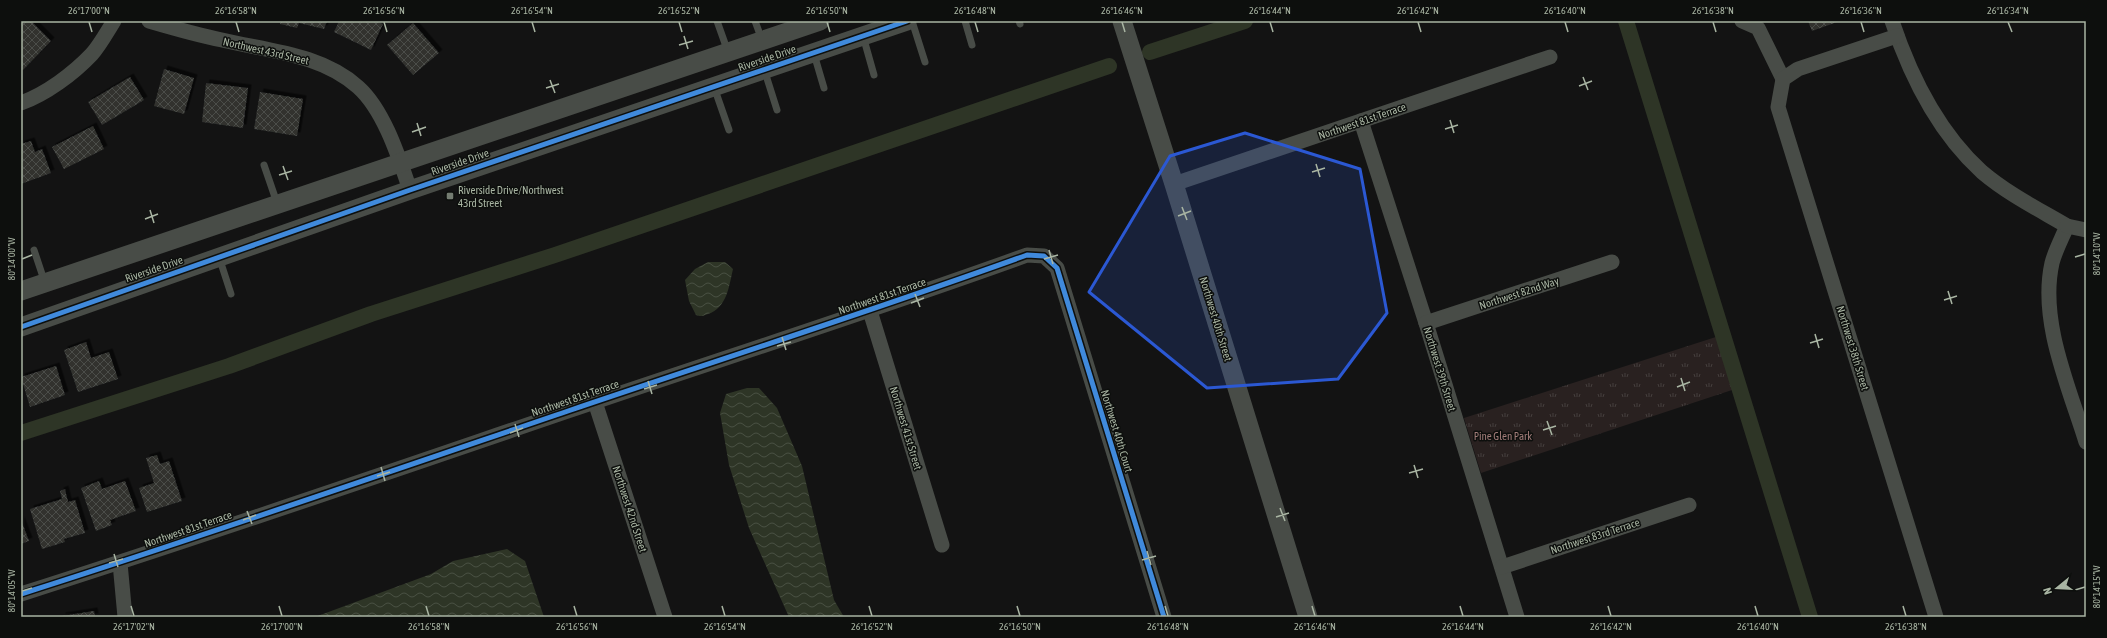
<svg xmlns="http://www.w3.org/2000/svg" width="2107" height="638" font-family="'Asap Condensed',sans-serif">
	<defs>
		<pattern id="park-tufts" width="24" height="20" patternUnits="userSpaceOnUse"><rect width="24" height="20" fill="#292120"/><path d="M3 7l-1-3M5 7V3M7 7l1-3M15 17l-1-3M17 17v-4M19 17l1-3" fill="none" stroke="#453f3d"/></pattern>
		<pattern id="water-waves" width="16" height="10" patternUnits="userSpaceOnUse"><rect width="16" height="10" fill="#2e3526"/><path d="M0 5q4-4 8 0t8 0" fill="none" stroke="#495042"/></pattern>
		<pattern id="building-cross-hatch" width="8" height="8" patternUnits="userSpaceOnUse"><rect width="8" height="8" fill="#30312f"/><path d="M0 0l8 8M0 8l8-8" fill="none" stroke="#4b4d4a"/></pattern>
		<filter id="shadow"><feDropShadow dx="3.5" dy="-3.5" stdDeviation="0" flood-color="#0009"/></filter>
	</defs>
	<rect width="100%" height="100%" fill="#131313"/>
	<polygon fill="url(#park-tufts)" points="1719,336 1735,389 1481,473 1464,418"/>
	<g fill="url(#water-waves)">
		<path d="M 708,262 L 725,262 L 733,269 C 729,286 727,308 708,314 C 703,316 701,317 696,315 L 689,301 L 685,280 L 695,269 Z"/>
		<polygon points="747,388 759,388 777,408 802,466 834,600 844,617 789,617 749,528 729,465 720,413 726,394"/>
		<polygon points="507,549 525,561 544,617 315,617 431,574 453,561"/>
	</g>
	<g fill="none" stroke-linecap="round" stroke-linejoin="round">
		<g stroke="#2e3526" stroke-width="16">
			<polyline points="1626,21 1810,617"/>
			<polyline points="1150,52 1245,21"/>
			<polyline points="21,433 229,366 371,314 555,255 1109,66"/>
		</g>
	</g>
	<g fill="url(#building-cross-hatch)" filter="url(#shadow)">
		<polygon points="21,21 31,21 51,41 23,70 21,68"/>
		<polygon points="281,21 327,21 324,29 299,23 297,28 280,24"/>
		<polygon points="339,21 376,21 383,24 371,50 334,32"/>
		<polygon points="1808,21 1840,21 1812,31"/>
		<polygon points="413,23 439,53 413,75 387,45"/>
		<polygon points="164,69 194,78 184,114 154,106"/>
		<polygon points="130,77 144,100 102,125 88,102"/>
		<polygon points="206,83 248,88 243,128 202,122"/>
		<polygon points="260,92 303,99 297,136 254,129"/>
		<polygon points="93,126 104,149 64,169 52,147"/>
		<polygon points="31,141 35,152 42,149 51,173 21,184 21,144"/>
		<polygon points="86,342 91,358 109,352 118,379 78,392 64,350"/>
		<polygon points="56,366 65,395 30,407 21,377"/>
		<polygon points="157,455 160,464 169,461 182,501 147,512 139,488 154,483 146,458"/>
		<polygon points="99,481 102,489 125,481 136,511 110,520 112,525 96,531 81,488"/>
		<polygon points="65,489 68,502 75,500 85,533 64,539 65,542 42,549 30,509 62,499 60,491"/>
		<polygon points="21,520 29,541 21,544"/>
		<polygon points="94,611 95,617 62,617 62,616"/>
	</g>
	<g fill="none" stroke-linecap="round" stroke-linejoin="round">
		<g stroke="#484c47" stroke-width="7">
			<polyline points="717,21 728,52"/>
			<polyline points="755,21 762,40"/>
			<polyline points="912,21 925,62"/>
			<polyline points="965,21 972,45"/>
			<polyline points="1019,21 1020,24"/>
			<polyline points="863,36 874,75"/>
			<polyline points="814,54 824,88"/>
			<polyline points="764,69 777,110"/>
			<polyline points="714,87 729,130"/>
			<polyline points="264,165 277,203"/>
			<polyline points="34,250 45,283"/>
			<polyline points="219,257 231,294"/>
		</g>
		<g stroke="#484c47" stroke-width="15">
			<path d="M 149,21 C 173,28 197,35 222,40 C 269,51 321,54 358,87 C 384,110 399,158 410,190"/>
			<polyline points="1742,21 1758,28 1783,79"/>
			<path d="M 1892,21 C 1910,75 1939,133 1982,172 C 2008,194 2038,209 2067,226 C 2062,238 2055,251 2052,263 C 2039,321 2069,387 2086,442"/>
			<polyline points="1897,36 1798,69 1783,79 1778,107 1936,617"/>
			<path d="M 21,103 C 46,94 73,74 92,54 C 100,45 107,32 114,21"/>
			<polyline points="1361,121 1426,323 1517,617"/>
			<polyline points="1174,184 1550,57"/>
			<polyline points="2067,226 2086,230"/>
			<polyline points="870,311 942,545"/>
			<polyline points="1426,323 1612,262"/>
			<polyline points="595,402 665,617"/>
			<polyline points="120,563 125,617"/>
			<polyline points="1502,567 1689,505"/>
			<path d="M 21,594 C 204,536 386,473 568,411 C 721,359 875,310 1027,255 L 1044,256 L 1057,268 L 1164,617"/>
		</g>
		<g stroke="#484c47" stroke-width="19">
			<polyline points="1122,21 1174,184 1308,617"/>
			<polyline points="21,291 820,21"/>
			<polyline points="21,327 410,190 907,21"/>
		</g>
		<defs>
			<g id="cycleway">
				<polyline points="21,327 410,190 907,21"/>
				<path d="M 21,594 C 204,536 386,473 568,411 C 721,359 875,310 1027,255 L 1044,256 L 1057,268 L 1164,617"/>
			</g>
		</defs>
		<use href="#cycleway" stroke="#0d0f0d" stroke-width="8"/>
		<use href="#cycleway" stroke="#408adc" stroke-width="5"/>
	</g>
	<path fill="#2b58d3" fill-opacity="0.2" stroke="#2b58d3" stroke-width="3" stroke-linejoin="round" d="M 1245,133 L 1360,169 L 1387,313 L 1338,379 L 1207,388 L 1089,292 L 1170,156 Z"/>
	<path fill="none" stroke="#a9b5a3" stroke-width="1.5" d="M 89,22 L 92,32M 236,22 L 239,32M 384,22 L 387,32M 532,22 L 535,32M 679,22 L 682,32M 827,22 L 830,32M 975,22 L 978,32M 1122,22 L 1125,32M 1270,22 L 1273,32M 1418,22 L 1421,32M 1565,22 L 1568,32M 1713,22 L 1716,32M 1861,22 L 1864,32M 2008,22 L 2012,32M 684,36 L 688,49M 679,45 L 693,41M 1583,77 L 1588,90M 550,80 L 555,93M 1579,86 L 1592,81M 546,88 L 559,84M 1450,120 L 1454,133M 417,123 L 421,136M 1445,129 L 1458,125M 412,132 L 426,127M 1316,164 L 1320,177M 283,166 L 288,180M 1312,172 L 1325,168M 279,175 L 292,171M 1182,207 L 1187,220M 150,210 L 154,223M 1178,216 L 1191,211M 145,219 L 158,214M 1049,250 L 1053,264M 2075,257 L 2085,254M 22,259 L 32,255M 1044,259 L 1058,255M 1948,291 L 1952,304M 915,294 L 920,307M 1944,300 L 1957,296M 911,303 L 924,298M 1815,334 L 1819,348M 782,337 L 786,350M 1810,343 L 1823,339M 777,346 L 791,342M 1681,378 L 1685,391M 648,381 L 652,394M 1677,387 L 1690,382M 644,389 L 657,385M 1547,421 L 1552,435M 515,424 L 519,437M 1543,430 L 1556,426M 510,433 L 523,428M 1414,465 L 1418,478M 381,467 L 385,481M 1409,473 L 1423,469M 377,476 L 390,472M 1280,508 L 1285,521M 247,511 L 252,524M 1276,517 L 1289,513M 243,520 L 256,515M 1147,551 L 1151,565M 114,554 L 118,567M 1142,560 L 1156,556M 109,563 L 123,559M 2075,590 L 2085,587M 22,591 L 32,588M 131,606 L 134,616M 279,606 L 282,616M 426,606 L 429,616M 574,606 L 577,616M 722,606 L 725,616M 869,606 L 872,616M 1017,606 L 1020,616M 1165,606 L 1168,616M 1312,606 L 1315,616M 1460,606 L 1463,616M 1608,606 L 1611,616M 1755,606 L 1758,616M 1903,606 L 1906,616"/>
	<rect fill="#747c71" stroke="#0d0f0d" stroke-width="1.5" x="446" y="192" width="8" height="8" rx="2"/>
	<g text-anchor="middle" stroke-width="3" stroke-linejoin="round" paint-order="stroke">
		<g font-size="11" fill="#a9b5a3" stroke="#0d0f0d">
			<text transform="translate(266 51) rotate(13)" y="4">Northwest 43rd Street</text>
			<text transform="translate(767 58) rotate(-19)" y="4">Riverside Drive</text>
			<text transform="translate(1362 121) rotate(-19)" y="4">Northwest 81st Terrace</text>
			<text transform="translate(460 162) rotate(-19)" y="4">Riverside Drive</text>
			<text transform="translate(154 269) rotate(-19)" y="4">Riverside Drive</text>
			<text transform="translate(1519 293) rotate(-18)" y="4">Northwest 82nd Way</text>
			<text transform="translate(882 296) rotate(-19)" y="4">Northwest 81st Terrace</text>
			<text transform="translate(1216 319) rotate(73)" y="4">Northwest 40th Street</text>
			<text transform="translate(1853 348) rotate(73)" y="4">Northwest 38th Street</text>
			<text transform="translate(1440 369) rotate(73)" y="4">Northwest 39th Street</text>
			<text transform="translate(575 398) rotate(-19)" y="4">Northwest 81st Terrace</text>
			<text transform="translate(906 428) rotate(73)" y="4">Northwest 41st Street</text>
			<text transform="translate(1117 431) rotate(73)" y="4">Northwest 40th Court</text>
			<text transform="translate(630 509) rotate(72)" y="4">Northwest 42nd Street</text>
			<text transform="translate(188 529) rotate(-19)" y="4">Northwest 81st Terrace</text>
			<text transform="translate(1595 536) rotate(-18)" y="4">Northwest 83rd Terrace</text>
		</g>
		<g font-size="11" fill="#a9b5a3" stroke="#0d0f0d" text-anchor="start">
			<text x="458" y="194">Riverside Drive/Northwest<tspan x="458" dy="13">43rd Street</tspan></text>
		</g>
		<g font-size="11" fill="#a17c79" stroke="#0d0f0d">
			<text x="1503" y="440">Pine Glen Park</text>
		</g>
	</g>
	<rect width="2107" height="638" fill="none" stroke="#0d0f0d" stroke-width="44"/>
	<g transform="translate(2057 588) rotate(252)" stroke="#0d0f0d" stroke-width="3" paint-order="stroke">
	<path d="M0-3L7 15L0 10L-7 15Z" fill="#a9b5a3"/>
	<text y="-6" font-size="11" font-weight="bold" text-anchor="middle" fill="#a9b5a3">N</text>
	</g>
	<rect x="22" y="22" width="2063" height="594" fill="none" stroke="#a9b5a3" stroke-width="1.5"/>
	<g font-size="10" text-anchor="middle" fill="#a9b5a3">
		<text x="89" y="14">26°17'00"N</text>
		<text x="236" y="14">26°16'58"N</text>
		<text x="384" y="14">26°16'56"N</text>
		<text x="532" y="14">26°16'54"N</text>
		<text x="679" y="14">26°16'52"N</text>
		<text x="827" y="14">26°16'50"N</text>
		<text x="975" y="14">26°16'48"N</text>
		<text x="1122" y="14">26°16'46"N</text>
		<text x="1270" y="14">26°16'44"N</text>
		<text x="1418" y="14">26°16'42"N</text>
		<text x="1565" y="14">26°16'40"N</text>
		<text x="1713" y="14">26°16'38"N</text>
		<text x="1861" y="14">26°16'36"N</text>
		<text x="2008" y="14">26°16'34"N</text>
		<text transform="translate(2096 254) rotate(-90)" y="4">80°14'10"W</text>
		<text transform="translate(11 259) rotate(-90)" y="4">80°14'00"W</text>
		<text transform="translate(2096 587) rotate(-90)" y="4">80°14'15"W</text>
		<text transform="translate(11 591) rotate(-90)" y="4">80°14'05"W</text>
		<text x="134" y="630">26°17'02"N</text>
		<text x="282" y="630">26°17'00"N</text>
		<text x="429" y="630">26°16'58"N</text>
		<text x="577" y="630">26°16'56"N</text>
		<text x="725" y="630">26°16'54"N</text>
		<text x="872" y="630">26°16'52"N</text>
		<text x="1020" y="630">26°16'50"N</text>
		<text x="1168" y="630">26°16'48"N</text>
		<text x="1315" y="630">26°16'46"N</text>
		<text x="1463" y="630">26°16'44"N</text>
		<text x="1611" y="630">26°16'42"N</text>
		<text x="1758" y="630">26°16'40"N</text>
		<text x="1906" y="630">26°16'38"N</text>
	</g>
</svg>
